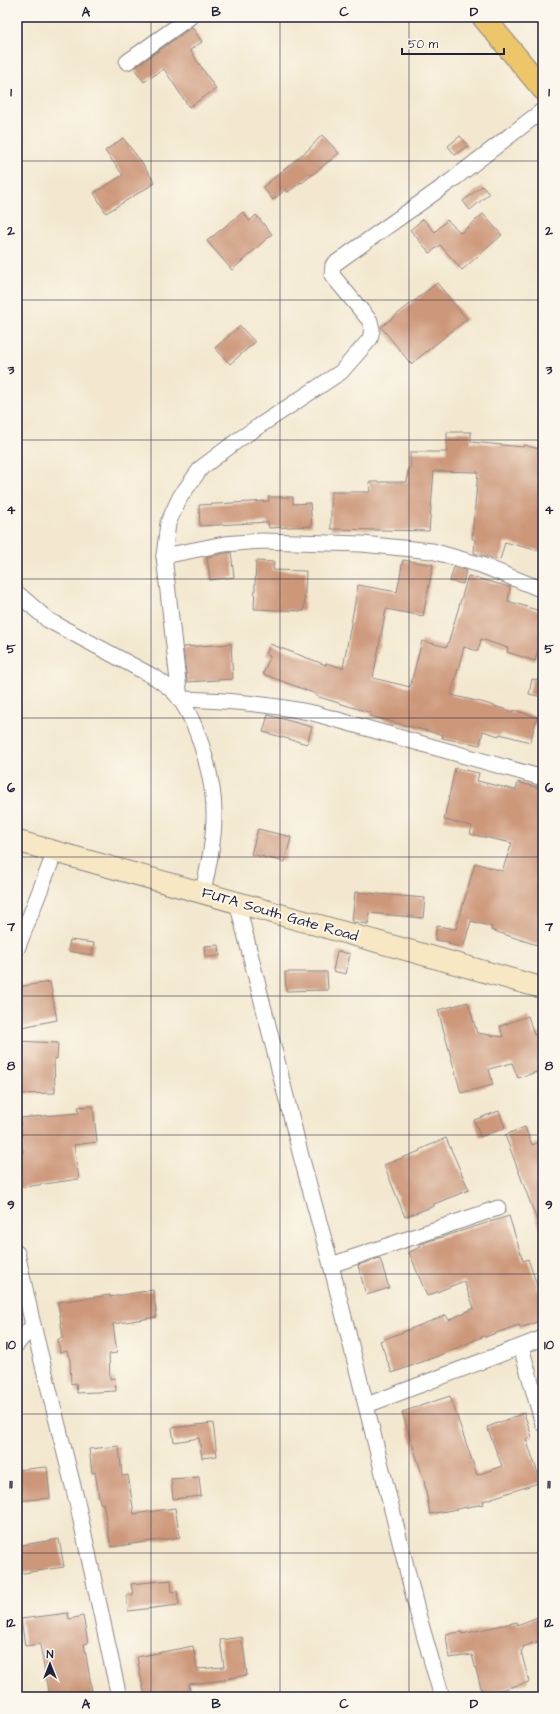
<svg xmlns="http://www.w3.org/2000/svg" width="560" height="1714" font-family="'Architects Daughter',sans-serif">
	<rect width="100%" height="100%" fill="#fbf7ec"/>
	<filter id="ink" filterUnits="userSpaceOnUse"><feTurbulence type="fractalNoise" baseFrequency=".025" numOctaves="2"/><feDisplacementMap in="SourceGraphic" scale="8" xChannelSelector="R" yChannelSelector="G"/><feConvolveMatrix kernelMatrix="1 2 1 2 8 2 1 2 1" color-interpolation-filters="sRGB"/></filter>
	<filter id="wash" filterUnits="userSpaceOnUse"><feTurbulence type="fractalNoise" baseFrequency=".012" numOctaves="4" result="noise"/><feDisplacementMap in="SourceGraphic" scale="16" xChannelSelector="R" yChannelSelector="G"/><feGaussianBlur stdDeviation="0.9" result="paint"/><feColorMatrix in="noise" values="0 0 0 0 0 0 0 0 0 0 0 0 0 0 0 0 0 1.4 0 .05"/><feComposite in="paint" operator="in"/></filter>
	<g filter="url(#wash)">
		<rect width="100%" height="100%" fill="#f3e8cf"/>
		<g id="blocks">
			<g fill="#cd987a">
				<polygon points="192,27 202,42 190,50 216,89 189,107 164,69 144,82 134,68"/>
				<polygon points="322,135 339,153 302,183 301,182 288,192 286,189 273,200 263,187 309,149"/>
				<polygon points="460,136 468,145 455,155 448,146"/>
				<polygon points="123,138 140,160 155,183 106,213 94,193 123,175 105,151"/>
				<polygon points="482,186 489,194 470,210 463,201"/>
				<polygon points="243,212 250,221 256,215 272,234 232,270 207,241"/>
				<polygon points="483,214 502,235 462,270 440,245 430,253 410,230 423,219 435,232 447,220 461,233"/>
				<polygon points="437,283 467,319 411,364 381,327"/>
				<polygon points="240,326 255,342 230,364 215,348"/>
				<polygon points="447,432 471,432 471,442 523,447 524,445 543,450 543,552 505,542 500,560 474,553 475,539 472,539 478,472 434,471 429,531 331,529 331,492 370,492 369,482 407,482 408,469 410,469 410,452 447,452"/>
				<polygon points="268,497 293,497 293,504 310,503 312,526 269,528 268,522 200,526 199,505 269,501"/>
				<polygon points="231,552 234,577 210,580 207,557"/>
				<polygon points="403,560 433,565 423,616 386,609 373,678 410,687 422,641 447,647 468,576 510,587 508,601 543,612 543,635 535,661 507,652 508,648 481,639 478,651 464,647 451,695 485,703 513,712 513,710 537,717 530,742 500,734 499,736 483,731 480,745 442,738 443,735 370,716 371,713 316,696 316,694 263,674 270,656 266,655 270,644 326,665 326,663 343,668 358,585 397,592"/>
				<polygon points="256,561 274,562 273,570 306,571 304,611 254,609"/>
				<polygon points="454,567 466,570 463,584 450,581"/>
				<polygon points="231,644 233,679 187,682 183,647"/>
				<polygon points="532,679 543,681 543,697 529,694"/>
				<polygon points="268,715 312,727 307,744 263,732"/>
				<polygon points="455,768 479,773 477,781 516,790 518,782 543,789 543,947 491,930 492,927 471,921 463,948 449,944 449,942 435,940 437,926 456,929 475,863 502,871 512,843 470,834 472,826 444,820"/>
				<polygon points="258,829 291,837 285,862 251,854"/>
				<polygon points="355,892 425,898 423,918 369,913 368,924 352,922"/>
				<polygon points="70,940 94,943 92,955 68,951"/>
				<polygon points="219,945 220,956 205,957 204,946"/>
				<polygon points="337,951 350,954 346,974 333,971"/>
				<polygon points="285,972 327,972 328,990 286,991"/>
				<polygon points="50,982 57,1020 22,1027 17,987"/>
				<polygon points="468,1002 477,1033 503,1037 500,1026 528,1016 534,1035 543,1032 543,1070 518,1078 512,1063 489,1069 493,1085 461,1093 438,1010"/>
				<polygon points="17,1041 58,1043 57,1059 54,1058 55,1093 17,1094"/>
				<polygon points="93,1106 97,1142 74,1145 79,1179 17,1188 17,1154 23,1153 20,1118 79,1113 78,1107"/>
				<polygon points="499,1111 505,1128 480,1137 474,1120"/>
				<polygon points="525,1127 532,1145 543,1141 543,1234 542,1234 505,1135"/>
				<polygon points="446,1138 469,1190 434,1204 434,1206 405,1217 384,1165 420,1151 419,1150"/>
				<polygon points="509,1216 523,1261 528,1259 543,1302 543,1320 520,1328 519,1325 485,1337 484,1336 438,1356 392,1373 380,1341 446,1315 449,1320 474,1308 464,1281 427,1296 409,1252 421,1247 420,1244"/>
				<polygon points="380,1258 389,1288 366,1295 358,1265"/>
				<polygon points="153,1290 157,1317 113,1324 117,1353 109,1354 110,1379 115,1378 116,1391 77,1393 76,1383 71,1384 70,1360 67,1351 60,1353 58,1339 63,1338 58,1302 110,1295 110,1297"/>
				<polygon points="450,1396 477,1475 502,1466 487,1427 524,1413 532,1437 526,1439 541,1482 483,1501 484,1504 430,1514 424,1480 402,1412"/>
				<polygon points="213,1423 217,1456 202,1458 199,1438 174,1442 172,1428"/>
				<polygon points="119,1446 122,1476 128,1475 134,1514 175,1508 180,1537 111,1547 103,1503 100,1503 95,1472 92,1473 89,1449"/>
				<polygon points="47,1467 50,1498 17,1501 17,1470"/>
				<polygon points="199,1477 201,1496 173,1499 171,1479"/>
				<polygon points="59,1539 64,1567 17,1574 17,1546"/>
				<polygon points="171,1580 172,1592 177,1591 179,1605 128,1611 126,1595 133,1595 131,1584"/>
				<polygon points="68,1613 69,1619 83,1616 88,1643 84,1644 93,1697 49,1697 40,1644 25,1646 21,1619"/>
				<polygon points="543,1615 543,1639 523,1647 523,1650 521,1651 529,1682 483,1695 472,1655 449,1658 446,1634 462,1632 462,1634 517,1622 517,1625"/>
				<polygon points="242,1637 247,1675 225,1679 225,1680 189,1684 191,1697 145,1697 137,1657 193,1646 197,1669 224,1667 220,1640"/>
			</g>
		</g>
	</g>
	<g filter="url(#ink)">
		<use href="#blocks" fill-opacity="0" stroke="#8a8585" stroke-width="1"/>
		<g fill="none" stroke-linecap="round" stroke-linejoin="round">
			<defs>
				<g id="minor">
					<polyline points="127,62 190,17"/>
					<polyline points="164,556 224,544 262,541 362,544 432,551 481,565 543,590"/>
					<path d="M 17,593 L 48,620 L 156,678 C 164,684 173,689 179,698 C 199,725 215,783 214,816 C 214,842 208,867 203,892"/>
					<polyline points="180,699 164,556 168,523 180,497 201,468 238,440 341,372 370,339 372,330 370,321 332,275 333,265 451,181 543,110"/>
					<path d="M 180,699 C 225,700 269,704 313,713 L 543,778"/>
					<polyline points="237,902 301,1156 331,1265 418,1614 442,1697"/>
					<polyline points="17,949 55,852"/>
					<polyline points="17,1253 33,1325 77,1502 119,1697"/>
					<polyline points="331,1265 498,1208"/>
					<polyline points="17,1344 33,1325"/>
					<polyline points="521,1347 543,1424"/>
					<polyline points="367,1405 543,1338"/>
				</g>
				<polyline id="secondary" points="17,841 543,988"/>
				<polyline id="trunk" points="483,17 543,89"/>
			</defs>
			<use href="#minor" stroke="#8a8585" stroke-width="17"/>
			<use href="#secondary" stroke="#8a8585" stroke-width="23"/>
			<use href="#trunk" stroke="#8a8585" stroke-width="24"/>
			<use href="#minor" stroke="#fff" stroke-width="15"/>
			<use href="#secondary" stroke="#f7e8c3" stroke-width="21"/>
			<use href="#trunk" stroke="#ecc669" stroke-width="22"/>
		</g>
	</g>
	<path fill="none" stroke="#22223b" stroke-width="1" stroke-opacity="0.55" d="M 151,17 L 151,1697M 280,17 L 280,1697M 409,17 L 409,1697M 17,161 L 543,161M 17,300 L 543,300M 17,440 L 543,440M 17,579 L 543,579M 17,718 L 543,718M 17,857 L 543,857M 17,996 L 543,996M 17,1135 L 543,1135M 17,1274 L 543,1274M 17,1414 L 543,1414M 17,1553 L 543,1553"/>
	<g text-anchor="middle" stroke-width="4" stroke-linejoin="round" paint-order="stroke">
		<g font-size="15" fill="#22223b" stroke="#fbf7ec">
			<text transform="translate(280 914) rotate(16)" y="5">FUTA South Gate Road</text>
		</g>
	</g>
	<rect width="560" height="1714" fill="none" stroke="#fbf7ec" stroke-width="44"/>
	<g transform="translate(50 1664)" stroke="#fbf7ec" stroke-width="3" paint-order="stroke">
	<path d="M0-3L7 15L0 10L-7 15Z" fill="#22223b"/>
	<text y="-6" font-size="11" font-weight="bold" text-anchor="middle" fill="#22223b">N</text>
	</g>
	<path d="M402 48v6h102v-6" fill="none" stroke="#22223b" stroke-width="2"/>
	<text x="408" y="48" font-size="12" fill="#22223b" stroke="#fbf7ec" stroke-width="3" paint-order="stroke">50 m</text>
	<rect x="22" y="22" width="516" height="1670" fill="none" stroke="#22223b" stroke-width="1.5"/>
	<g font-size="13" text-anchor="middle" font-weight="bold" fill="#22223b">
		<text x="86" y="16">A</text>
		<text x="216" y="16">B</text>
		<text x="344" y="16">C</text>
		<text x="474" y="16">D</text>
		<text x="11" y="96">1</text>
		<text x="549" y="96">1</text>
		<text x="11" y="235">2</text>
		<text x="549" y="235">2</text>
		<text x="11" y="374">3</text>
		<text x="549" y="374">3</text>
		<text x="11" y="514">4</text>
		<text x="549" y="514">4</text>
		<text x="11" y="653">5</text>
		<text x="549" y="653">5</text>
		<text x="11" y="792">6</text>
		<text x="549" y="792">6</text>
		<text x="11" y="931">7</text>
		<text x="549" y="931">7</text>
		<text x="11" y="1070">8</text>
		<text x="549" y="1070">8</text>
		<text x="11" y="1209">9</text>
		<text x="549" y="1209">9</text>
		<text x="11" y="1349">10</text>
		<text x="549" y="1349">10</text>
		<text x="11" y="1488">11</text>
		<text x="549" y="1488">11</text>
		<text x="11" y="1627">12</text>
		<text x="549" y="1627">12</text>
		<text x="86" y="1708">A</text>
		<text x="216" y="1708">B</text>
		<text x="344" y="1708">C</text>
		<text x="474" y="1708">D</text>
	</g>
</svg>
